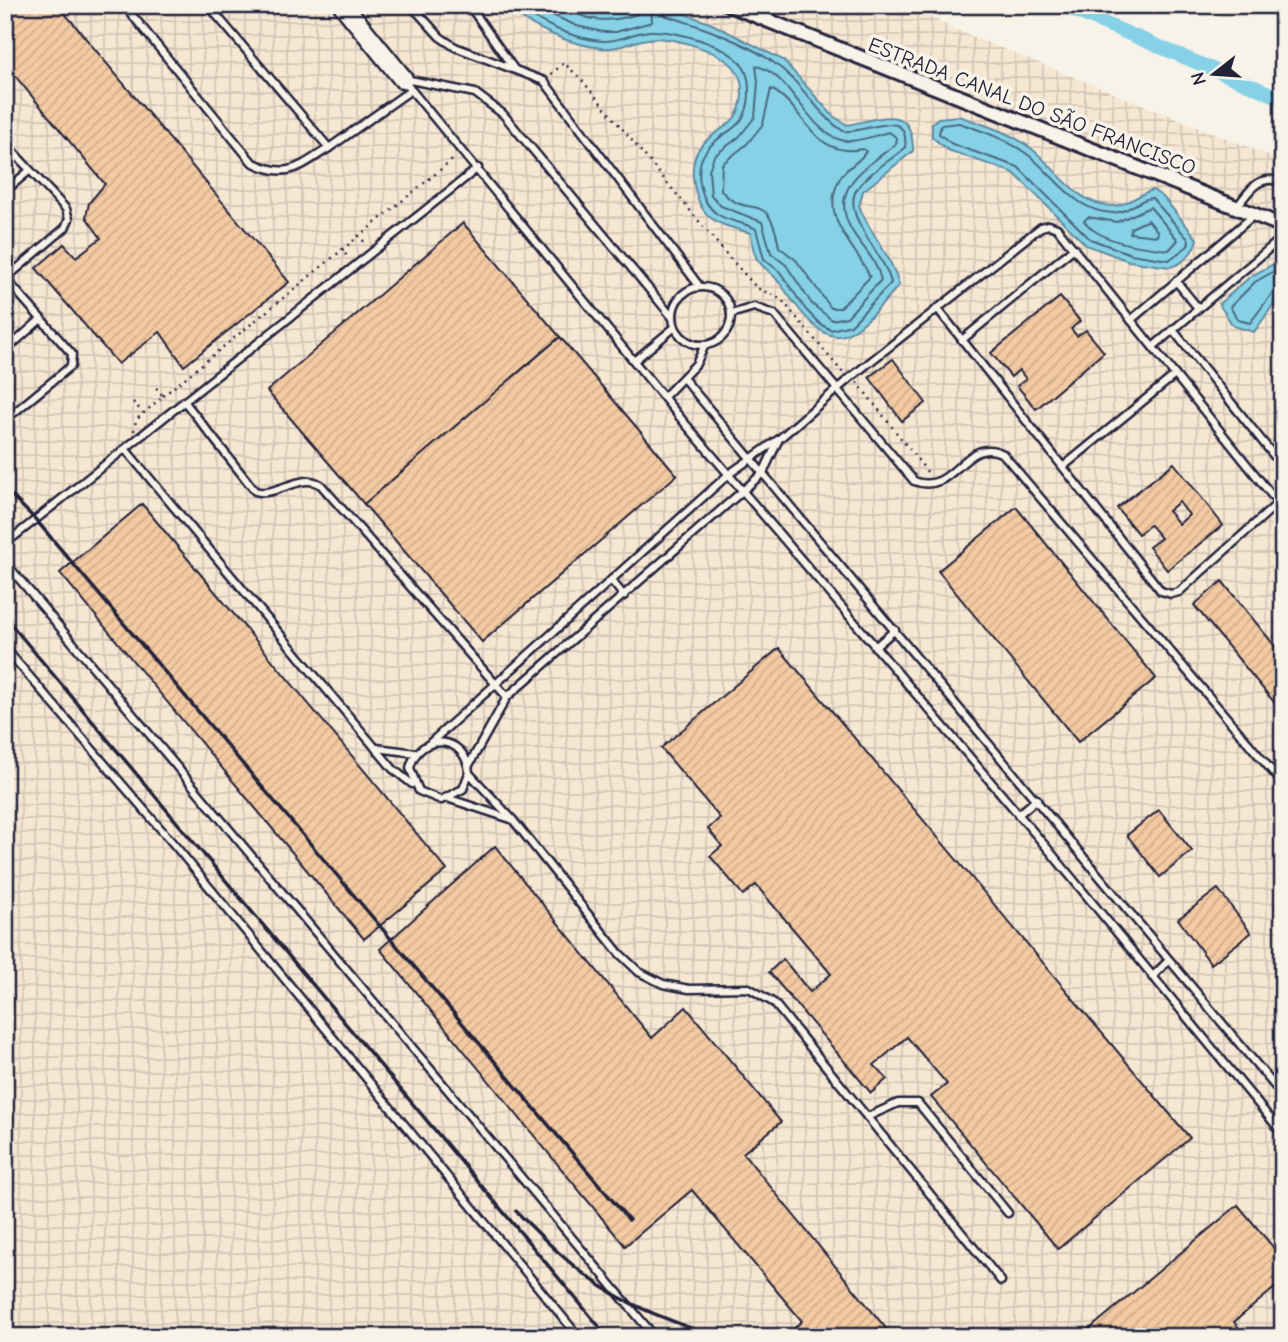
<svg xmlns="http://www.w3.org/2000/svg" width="1288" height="1342" font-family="'Comic Neue',sans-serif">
	<defs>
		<pattern id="industrial-grid" width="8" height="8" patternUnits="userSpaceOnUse" patternTransform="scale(1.75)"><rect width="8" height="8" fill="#f6e7d3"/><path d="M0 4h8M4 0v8" fill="none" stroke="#d3c6b6"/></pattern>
		<pattern id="building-hatch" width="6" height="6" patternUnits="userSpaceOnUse" patternTransform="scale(1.75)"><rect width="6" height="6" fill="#f3caa2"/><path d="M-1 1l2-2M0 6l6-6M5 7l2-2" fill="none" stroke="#d0ad8c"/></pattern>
	</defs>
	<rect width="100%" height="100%" fill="#f7f3e8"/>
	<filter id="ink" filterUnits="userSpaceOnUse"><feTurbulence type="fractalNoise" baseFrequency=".0143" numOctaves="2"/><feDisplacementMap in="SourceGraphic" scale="14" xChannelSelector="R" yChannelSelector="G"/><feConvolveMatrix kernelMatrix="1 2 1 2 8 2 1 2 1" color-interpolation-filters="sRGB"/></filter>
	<g filter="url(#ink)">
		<polygon fill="url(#industrial-grid)" points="5,5 906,5 954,29 1283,161 1283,1337 33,1337 5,1323"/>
		<g fill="#86d1e6" stroke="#5e8ba2" stroke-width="2">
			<path d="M 504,5 L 656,5 L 680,12 L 712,24 L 783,60 L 833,116 L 847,125 C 880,119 913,102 913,151 L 863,191 L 859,206 C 870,234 891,254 899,285 C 845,348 832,358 782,286 C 764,261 754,270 751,233 C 713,223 698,219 693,177 C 692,168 694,154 701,146 C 718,126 740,127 742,95 C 742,86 742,78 736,70 C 723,51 670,35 648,39 C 632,41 618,50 601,48 C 568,44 529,27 504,5 Z"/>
			<path d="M 959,116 C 985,125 1010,132 1032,149 C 1057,169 1078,207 1114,206 C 1126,206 1140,193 1153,190 L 1164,198 L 1197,239 C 1194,252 1183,265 1169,267 L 1129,261 L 1086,245 L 1014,173 L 948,150 L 932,137 L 932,123 L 938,118 Z"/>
			<polygon points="1283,259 1283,291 1254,332 1233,326 1219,304 1251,276"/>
		</g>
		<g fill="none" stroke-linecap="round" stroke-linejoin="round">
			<g stroke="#4a687f" stroke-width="2">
				<path d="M 515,5 C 539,23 573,39 603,41 C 620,42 633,32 650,31 C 674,30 727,44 742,65 C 749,75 749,84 749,95 C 747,132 723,128 706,151 C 693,169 700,202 717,214 C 729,222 744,222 756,229 L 764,259 L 780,272 L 806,310 L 820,324 L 831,330 L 851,325 L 891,283 C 884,251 837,213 859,186 C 871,171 891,160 905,148 C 910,104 864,135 843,131 C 817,114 803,84 778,66 C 751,44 698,25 664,15 L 659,5"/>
				<polyline points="530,5 577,26 603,32 616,32 652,22 651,5"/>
				<path d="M 555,5 C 587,20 603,25 638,14 L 640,5"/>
				<path d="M 756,66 C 791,72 810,138 846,141 C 859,142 876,135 889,132 L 897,138 L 896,144 C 865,168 825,189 854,234 C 864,249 877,261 881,280 L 847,317 L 832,320 L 812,304 L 786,265 L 771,253 L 762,222 L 721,206 L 711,195 L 709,170 L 714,156 L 739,137 L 755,117 L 758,82 Z"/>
				<path d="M 771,89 C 806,107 811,159 863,149 L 866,151 C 861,162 846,167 840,178 C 818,219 855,243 870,277 L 840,308 L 831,308 L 796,260 L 779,247 C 768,185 748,223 721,190 L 722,164 L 747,144 L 763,124 Z"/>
				<path d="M 959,123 C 983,131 1006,139 1027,154 C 1055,175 1074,212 1113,213 C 1128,213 1138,199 1152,198 L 1189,240 L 1188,246 L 1169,260 L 1131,254 L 1090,239 L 1018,167 L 952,144 L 939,134 L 941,125 Z"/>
				<path d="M 1150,207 L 1178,240 L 1169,250 C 1143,247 1102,244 1084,221 L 1088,217 L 1117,222 Z"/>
				<polygon points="1148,220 1158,232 1157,236 1130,233 1131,228"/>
				<polyline points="1283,266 1255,282 1230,307 1238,320 1250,323 1274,291 1283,288"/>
			</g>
			<polyline stroke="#86d1e6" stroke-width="14" points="1061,5 1283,99"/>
		</g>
		<g fill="url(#building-hatch)" stroke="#22223b" stroke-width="2" fill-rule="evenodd">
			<polygon points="5,5 58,5 289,282 184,366 160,332 118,364 36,268 64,244 76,257 101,238 86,217 89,203 105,184 5,64"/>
			<polygon points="463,223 560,337 364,504 267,391"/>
			<polygon points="1060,297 1080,321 1071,329 1077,336 1086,330 1104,352 1036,409 1017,386 1026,379 1019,370 1011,377 991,353"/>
			<polygon points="560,337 677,475 482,642 364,504"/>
			<polygon points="893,359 926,403 902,421 869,377"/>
			<path d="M 1174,463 L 1223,525 L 1167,570 L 1149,547 L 1161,538 L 1150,525 L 1138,534 L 1117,508 ZM 1179,502 L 1189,515 L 1179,524 L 1168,511 Z"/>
			<polygon points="142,504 447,870 364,939 60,573"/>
			<polygon points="1016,507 1156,678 1078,742 938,571"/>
			<polygon points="1222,581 1283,656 1283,713 1194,605"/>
			<polygon points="779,648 1190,1138 1058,1249 931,1097 947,1084 907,1037 874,1065 887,1079 871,1093 769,972 783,959 810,992 831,974 756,885 743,895 710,856 722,846 708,829 720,818 661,748"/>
			<polygon points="1159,810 1192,851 1160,877 1127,835"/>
			<polygon points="495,846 652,1038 686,1007 781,1122 743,1153 893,1337 785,1337 802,1321 692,1190 625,1246 380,949"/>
			<polygon points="1218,889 1251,933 1211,964 1178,919"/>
			<polygon points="1238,1205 1283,1259 1283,1281 1234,1322 1246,1337 1080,1337"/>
		</g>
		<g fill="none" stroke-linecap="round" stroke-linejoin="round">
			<defs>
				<g id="lane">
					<path d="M 124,5 L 252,162 C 287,180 299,167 329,148"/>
					<polyline points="208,5 329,148 411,90"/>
					<polyline points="411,5 440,37 455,47 544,81 700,287"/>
					<polyline points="469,5 514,69"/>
					<polyline points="405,79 475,93 503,114 673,318"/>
					<polyline points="404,81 683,421 1048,849 1283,1134"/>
					<polyline points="5,143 66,209 69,219 65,228 5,279"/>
					<polyline points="5,191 29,171"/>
					<path d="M 1237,207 C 1250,189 1259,174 1283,182"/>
					<polyline points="1176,281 1198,308"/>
					<circle cx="702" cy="316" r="29"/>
					<path d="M 731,314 L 754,307 L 774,314 L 914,481 C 955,497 964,434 1003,454 L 1283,784"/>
					<polyline points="1131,320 1253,216"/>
					<polyline points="1173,330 1283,467"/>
					<polyline points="962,340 1074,248"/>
					<polyline points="1154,346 1283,237"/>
					<polyline points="5,351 41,319"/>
					<polyline points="634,361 675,327"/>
					<polyline points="684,379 1283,1096"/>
					<polyline points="664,397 696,364 705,345"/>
					<path d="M 184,401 L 255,491 C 276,498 302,471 321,485 L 507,697"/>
					<polyline points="5,420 71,366 72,354 6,279"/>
					<polyline points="126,450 393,769 412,784"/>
					<polyline points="1064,466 1175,375"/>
					<polyline points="1283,500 1278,503 1283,509"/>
					<polyline points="5,544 478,168"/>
					<polyline points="5,562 655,1337"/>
					<polyline points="611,580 624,596"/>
					<polyline points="875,647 895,630"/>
					<polyline points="5,648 177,848 579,1337"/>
					<polyline points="430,743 729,474 779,439 851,377 1041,227 1049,225 1057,228 1278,503 1179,592 1171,594 1161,591 937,308"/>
					<polyline points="377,748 416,753"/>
					<polyline points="469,765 507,697 763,473 778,441"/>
					<path d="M 469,773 L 463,789 L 441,800 L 419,791 L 410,768 C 419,731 467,735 469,773 L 513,820 L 619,953 L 639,972 L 663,984 L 689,989 L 749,988 L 774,1003 L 1001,1281"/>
					<polyline points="450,799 511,819"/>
					<polyline points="1018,815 1037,799"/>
					<polyline points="1152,977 1168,961"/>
					<polyline points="867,1117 898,1103 918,1103 1008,1213"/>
				</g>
				<polyline id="street" points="729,5 1283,226"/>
				<polyline id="secondary" points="343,5 403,79"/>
			</defs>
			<use href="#lane" stroke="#22223b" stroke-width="11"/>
			<use href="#street" stroke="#22223b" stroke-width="18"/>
			<use href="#secondary" stroke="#22223b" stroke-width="23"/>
			<g stroke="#22223b" stroke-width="2.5" stroke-dasharray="2 5" stroke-linecap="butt">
				<polyline points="551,74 564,63 581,79 727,255 757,288 781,299 843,373"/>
				<polyline points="358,235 367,245"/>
				<polyline points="341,248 349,259"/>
				<polyline points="857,382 928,473"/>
				<polyline points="163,396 456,157"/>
				<polyline points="133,402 143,413"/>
				<polyline points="134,431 136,420 163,396 154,385"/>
			</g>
			<use href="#lane" stroke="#f7f3e8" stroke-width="6"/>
			<use href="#street" stroke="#f7f3e8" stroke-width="12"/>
			<use href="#secondary" stroke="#f7f3e8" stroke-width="18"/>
			<g stroke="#22223b" stroke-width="3.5">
				<polyline points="5,489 36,520 629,1220"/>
				<polyline points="5,617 608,1337"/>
				<path d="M 516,1211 C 543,1238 569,1265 601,1286 C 635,1309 676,1322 714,1337"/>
			</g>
		</g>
	</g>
	<g text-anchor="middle" stroke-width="7" stroke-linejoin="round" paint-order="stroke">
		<g font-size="21" fill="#22223b" stroke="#f7f3e8">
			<text transform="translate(1032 106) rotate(21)" y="7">ESTRADA CANAL DO SÃO FRANCISCO</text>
		</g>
	</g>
	<rect width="1288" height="1342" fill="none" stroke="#f7f3e8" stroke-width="28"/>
	<rect x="14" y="14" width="1260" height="1314" fill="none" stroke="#22223b" stroke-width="2.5" filter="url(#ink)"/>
	<g transform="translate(1214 74) rotate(253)" stroke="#f7f3e8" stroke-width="5" paint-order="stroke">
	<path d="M0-5L12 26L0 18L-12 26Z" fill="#22223b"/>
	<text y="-10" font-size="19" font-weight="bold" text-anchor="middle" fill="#22223b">N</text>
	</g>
</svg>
